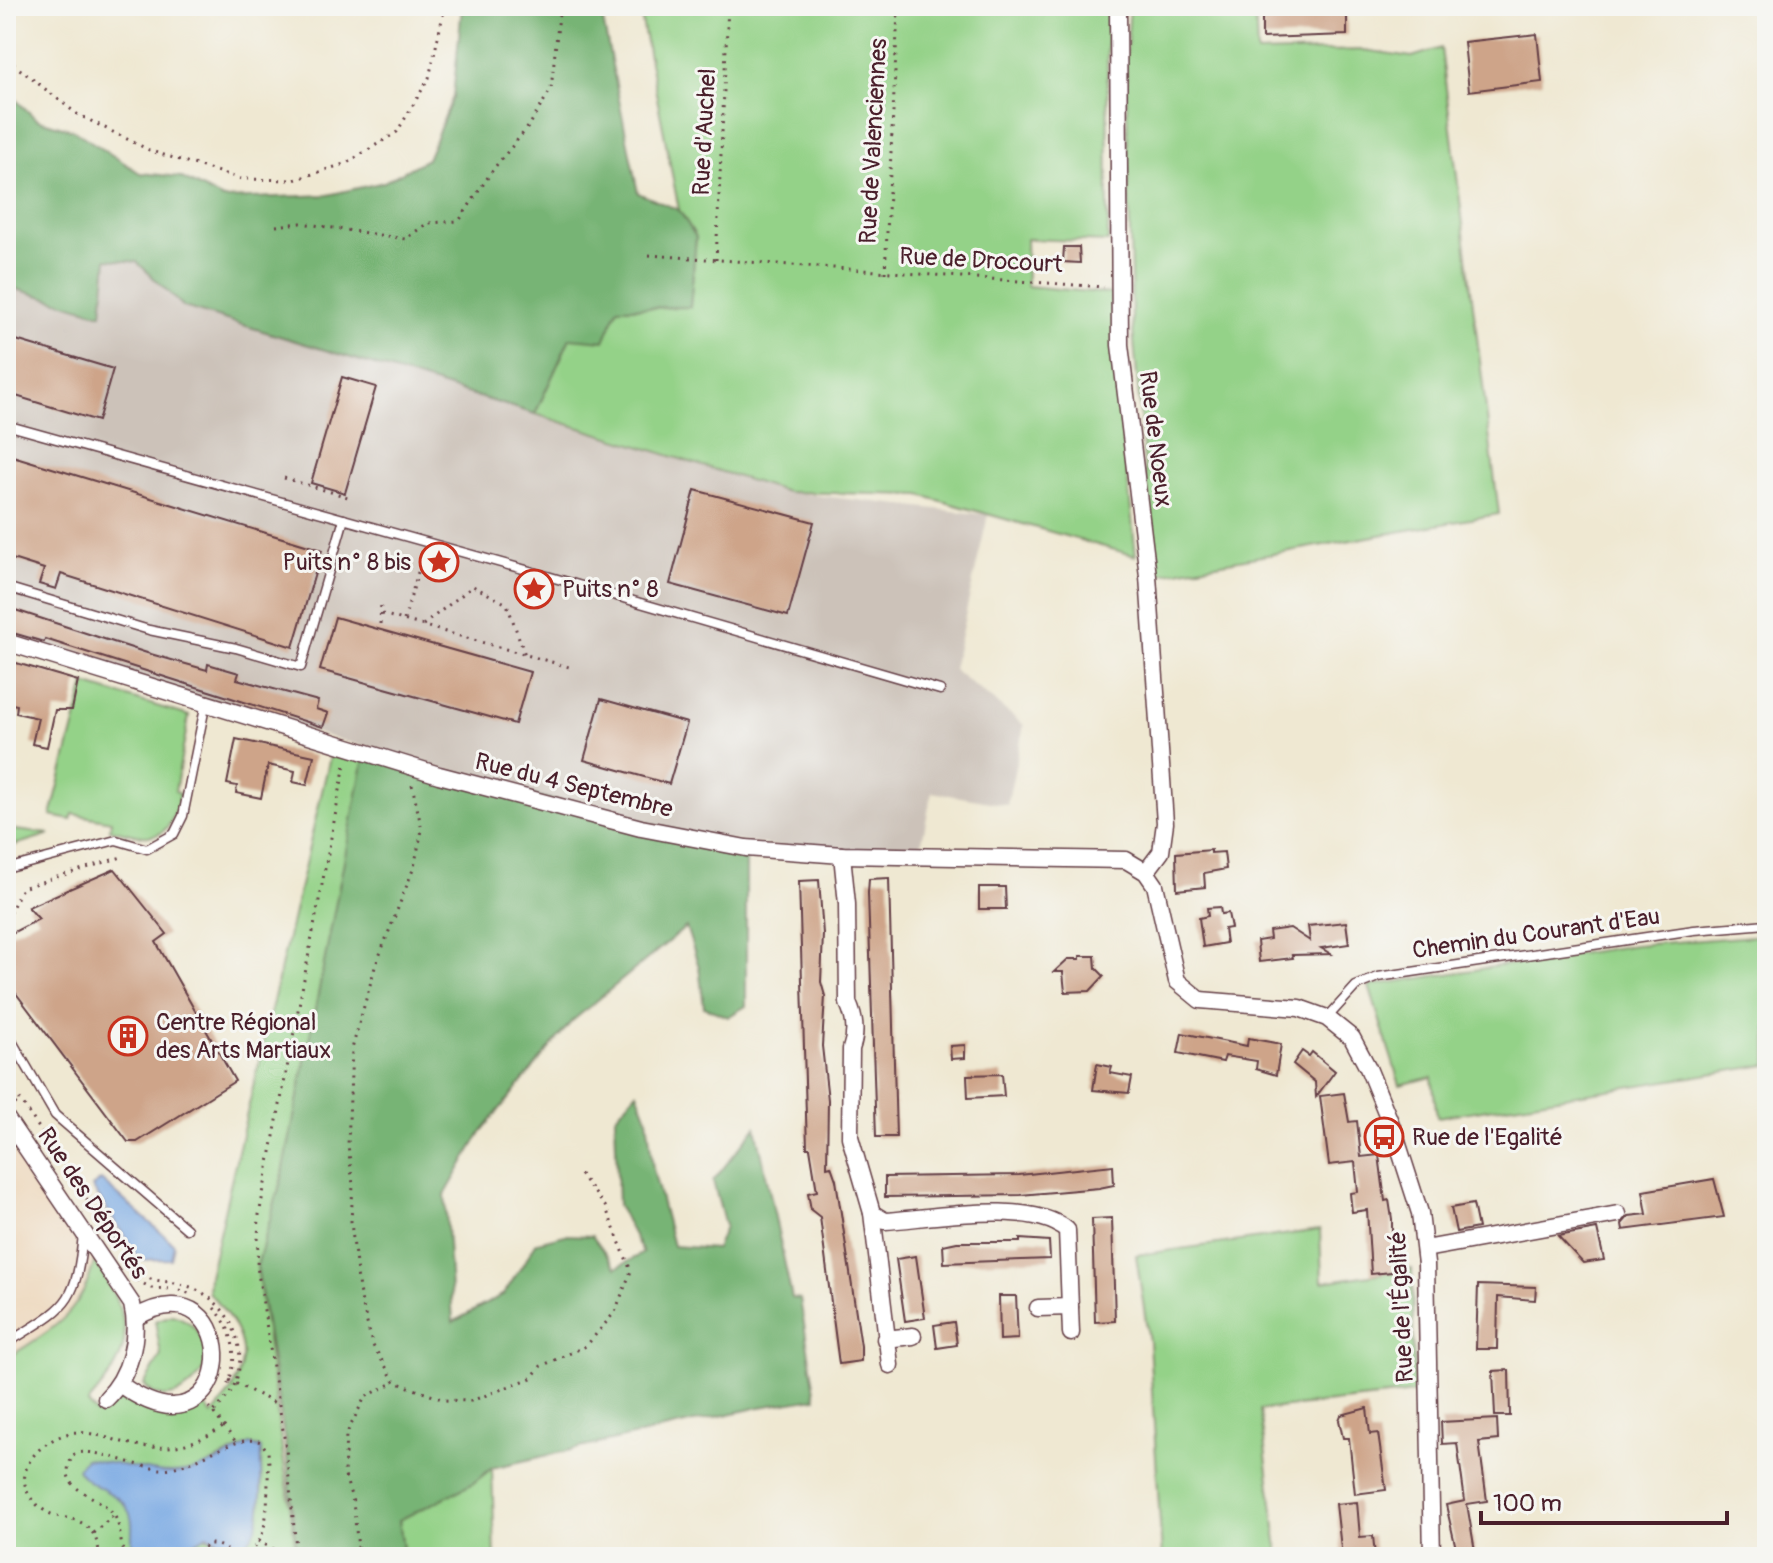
<svg xmlns="http://www.w3.org/2000/svg" width="1773" height="1563" font-family="Pangolin,sans-serif">
	<rect width="100%" height="100%" fill="#f6f6f2"/>
	<filter id="ink" filterUnits="userSpaceOnUse"><feTurbulence type="fractalNoise" baseFrequency=".0125" numOctaves="2"/><feDisplacementMap in="SourceGraphic" scale="16" xChannelSelector="R" yChannelSelector="G"/><feConvolveMatrix kernelMatrix="1 2 1 2 8 2 1 2 1" color-interpolation-filters="sRGB"/></filter>
	<filter id="wash" filterUnits="userSpaceOnUse"><feTurbulence type="fractalNoise" baseFrequency=".006" numOctaves="4" result="noise"/><feDisplacementMap in="SourceGraphic" scale="32" xChannelSelector="R" yChannelSelector="G"/><feGaussianBlur stdDeviation="1.8" result="paint"/><feColorMatrix in="noise" values="0 0 0 0 0 0 0 0 0 0 0 0 0 0 0 0 0 1.4 0 .05"/><feComposite in="paint" operator="in"/></filter>
	<g filter="url(#wash)">
		<rect width="100%" height="100%" fill="#efe8d2"/>
		<polygon fill="#edd7bb" points="6,1118 97,1253 89,1283 64,1322 6,1360"/>
		<polygon fill="#ccc2b9" points="107,259 137,262 184,307 787,492 988,515 953,669 1024,725 1007,805 932,792 919,856 842,855 641,828 6,642 6,286 102,314"/>
		<g fill="#94d288" stroke="#6f785a" stroke-width="2">
			<polygon points="639,6 1107,6 1108,242 1026,239 1027,286 1112,294 1115,365 1136,556 920,495 787,492 535,414 570,338 618,308 690,307 696,237 679,210"/>
			<polygon points="1130,6 1255,6 1257,53 1364,50 1412,57 1441,48 1499,514 1154,575 1132,318 1126,61"/>
			<path d="M 85,684 L 189,716 L 175,791 L 180,794 C 169,843 155,841 110,829 L 111,821 L 73,814 L 71,820 L 51,816 Z"/>
			<path d="M 330,757 L 365,757 L 283,1174 L 257,1266 L 297,1557 L 171,1557 L 204,1536 L 237,1549 C 269,1536 260,1478 261,1449 L 250,1444 L 191,1473 L 166,1475 L 85,1459 L 79,1473 C 99,1486 133,1498 133,1526 C 134,1539 129,1546 137,1557 L 6,1557 L 6,1359 C 52,1329 81,1316 95,1259 C 131,1324 140,1344 88,1403 L 96,1414 L 116,1399 C 148,1404 174,1429 205,1405 L 212,1415 C 254,1368 252,1337 208,1292 L 209,1276 Z"/>
			<polygon points="6,829 50,834 6,848"/>
			<polygon points="1767,935 1767,1065 1437,1117 1432,1077 1400,1085 1369,986 1635,945"/>
			<polygon points="1320,1230 1322,1282 1412,1269 1414,1393 1260,1410 1279,1557 1162,1557 1149,1342 1136,1255"/>
			<path d="M 172,1315 C 194,1320 205,1338 207,1359 C 201,1385 166,1412 144,1385 L 161,1355 L 155,1321 Z"/>
			<polygon points="492,1468 495,1557 404,1557 399,1520 472,1484"/>
		</g>
		<g fill="#77b474" stroke="#606a50" stroke-width="2">
			<polygon points="462,6 600,6 638,193 679,210 696,237 690,307 618,308 604,341 570,338 535,414 184,307 137,262 107,259 102,314 6,286 6,90 36,119 73,130 140,173 180,177 223,199 328,195 384,182 427,159 453,97"/>
			<polygon points="365,753 746,848 746,1006 728,1017 704,1007 699,967 686,927 571,1022 481,1132 445,1195 453,1322 504,1294 537,1242 565,1235 592,1236 616,1268 643,1253 618,1205 615,1117 637,1092 647,1118 653,1169 673,1246 716,1249 725,1226 713,1181 756,1127 792,1298 800,1299 816,1398 760,1407 492,1468 472,1484 399,1520 404,1557 297,1557 286,1449 257,1266 283,1174"/>
		</g>
		<g fill="#79a9e3" stroke="#626487" stroke-width="2">
			<polygon points="101,1180 174,1244 171,1259 140,1260 92,1187"/>
			<path d="M 250,1444 L 261,1449 C 259,1478 270,1535 237,1549 L 207,1535 L 171,1557 L 137,1557 C 126,1542 138,1524 127,1508 C 115,1490 87,1487 77,1469 L 85,1459 C 167,1470 170,1490 250,1444 Z"/>
		</g>
		<g id="blocks">
			<g fill="#cea489">
				<polygon points="1262,6 1347,6 1347,35 1262,38"/>
				<polygon points="1537,34 1542,82 1469,91 1464,42"/>
				<polygon points="1064,247 1079,247 1080,263 1063,262"/>
				<polygon points="6,337 113,369 98,421 6,393"/>
				<polygon points="342,377 376,387 345,493 311,483"/>
				<polygon points="6,454 322,550 293,647 61,574 56,589 39,584 44,569 6,557"/>
				<polygon points="695,490 814,522 788,616 670,584"/>
				<polygon points="6,607 147,653 207,670 208,664 239,673 237,679 318,701 316,709 328,713 323,727 45,639 44,642 6,631"/>
				<polygon points="335,617 530,672 515,724 320,670"/>
				<polygon points="6,660 78,681 72,710 55,710 47,747 32,744 38,718 16,713 17,705 7,703 11,690 6,689"/>
				<polygon points="601,699 687,723 669,784 584,760"/>
				<polygon points="236,739 314,756 307,785 293,782 295,771 268,765 261,798 236,793 237,786 227,784"/>
				<polygon points="1211,850 1211,853 1224,852 1226,869 1204,873 1205,887 1177,890 1176,853"/>
				<polygon points="115,869 167,934 156,942 235,1081 137,1142 128,1142 6,980 6,936 39,919 28,907"/>
				<polygon points="889,878 896,1137 876,1137 868,893 869,879"/>
				<polygon points="819,880 823,934 821,982 825,996 822,1046 828,1100 827,1167 831,1166 836,1180 861,1346 861,1361 839,1364 820,1217 811,1210 808,1193 817,1191 810,1148 807,1148 799,881"/>
				<polygon points="979,887 1005,887 1006,909 979,909"/>
				<polygon points="1220,907 1221,914 1228,913 1231,928 1224,929 1226,943 1203,947 1199,918 1208,916 1207,908"/>
				<polygon points="1346,922 1349,944 1321,948 1331,954 1292,955 1293,958 1259,962 1257,941 1270,939 1269,931 1290,928 1310,941 1308,926"/>
				<polygon points="1080,956 1095,956 1096,968 1104,976 1090,991 1065,992 1063,972 1054,972 1068,959 1080,959"/>
				<polygon points="1182,1033 1247,1046 1248,1038 1281,1044 1276,1075 1256,1069 1257,1061 1225,1056 1223,1062 1178,1053"/>
				<polygon points="965,1045 965,1058 951,1059 950,1046"/>
				<polygon points="1302,1051 1309,1056 1312,1052 1335,1071 1316,1097 1315,1082 1293,1064"/>
				<polygon points="1097,1064 1112,1067 1110,1073 1132,1077 1129,1093 1093,1090"/>
				<polygon points="1002,1074 1004,1096 968,1098 967,1075"/>
				<polygon points="1344,1093 1349,1122 1357,1121 1361,1157 1379,1155 1385,1201 1389,1200 1392,1219 1392,1272 1371,1274 1367,1210 1352,1212 1350,1193 1358,1192 1355,1162 1329,1165 1320,1096"/>
				<polygon points="1113,1165 1114,1185 1099,1188 1020,1195 885,1197 885,1177 1019,1175"/>
				<polygon points="1714,1179 1724,1217 1623,1230 1622,1224 1629,1216 1647,1214 1643,1191"/>
				<polygon points="1473,1204 1478,1228 1456,1232 1451,1208"/>
				<polygon points="1112,1218 1115,1321 1095,1322 1092,1219"/>
				<polygon points="1597,1229 1604,1260 1583,1263 1558,1236"/>
				<polygon points="1020,1239 1049,1241 1050,1259 944,1263 943,1245 957,1242 1020,1242"/>
				<polygon points="916,1256 925,1318 905,1321 896,1259"/>
				<polygon points="1478,1285 1536,1287 1535,1300 1498,1297 1497,1349 1476,1349"/>
				<polygon points="999,1296 1016,1296 1018,1339 1000,1340"/>
				<polygon points="954,1322 957,1345 937,1348 934,1325"/>
				<polygon points="1509,1370 1510,1416 1495,1416 1493,1371"/>
				<polygon points="1367,1408 1370,1434 1378,1433 1386,1490 1355,1494 1349,1438 1343,1438 1339,1420 1341,1415"/>
				<polygon points="1497,1419 1498,1440 1479,1442 1487,1501 1467,1504 1476,1557 1458,1557 1446,1505 1465,1501 1457,1443 1442,1444 1441,1422"/>
				<polygon points="1357,1502 1360,1537 1373,1536 1375,1556 1342,1557 1336,1504"/>
			</g>
		</g>
	</g>
	<g filter="url(#ink)">
		<use href="#blocks" fill-opacity="0" stroke="#633d44" stroke-width="2"/>
		<g fill="none" stroke-linecap="round" stroke-linejoin="round">
			<defs>
				<g id="service">
					<polyline points="6,425 537,573 940,690"/>
					<polyline points="6,587 149,630 236,648 301,667 344,519"/>
					<polyline points="6,869 116,840 147,849 174,834 183,816 206,702"/>
					<polyline points="1327,1018 1356,986 1378,977 1694,930 1767,924"/>
					<polyline points="6,1031 55,1115 187,1229"/>
					<path d="M 6,1344 C 65,1306 76,1309 83,1234"/>
				</g>
				<g id="minor">
					<polyline points="1118,6 1120,345 1148,576 1165,823 1161,852 1146,872"/>
					<polyline points="6,642 439,775 641,828 746,848 842,855 1126,860 1146,872 1155,885 1177,981 1200,1000 1299,1008 1327,1018 1352,1038 1368,1068 1393,1129 1420,1213 1426,1264 1432,1557"/>
					<path d="M 842,855 L 847,904 L 848,1003 C 855,1018 857,1033 851,1049 L 850,1137 L 872,1213 L 890,1365"/>
					<path d="M 6,1118 L 132,1304 C 140,1337 130,1376 106,1399"/>
					<path d="M 872,1213 L 885,1221 C 932,1218 1031,1199 1067,1230 L 1071,1333"/>
					<polyline points="1425,1249 1618,1214"/>
					<polyline points="1038,1308 1070,1307"/>
					<polyline points="885,1339 913,1336"/>
					<path d="M 121,1385 C 242,1472 246,1254 135,1318"/>
				</g>
			</defs>
			<use href="#service" stroke="#633d44" stroke-width="11"/>
			<use href="#minor" stroke="#633d44" stroke-width="19"/>
			<g stroke="#633d44" stroke-width="3" stroke-dasharray="2 6" stroke-linecap="butt">
				<polyline points="6,50 12,63 77,114 151,151 241,179 294,180 347,163 397,132 429,78 445,6"/>
				<polyline points="276,226 301,223 405,239 428,223 459,221 494,168 529,126 551,89 560,6"/>
				<polyline points="649,255 1104,287"/>
				<polyline points="716,260 728,6"/>
				<polyline points="885,273 898,12"/>
				<polyline points="284,478 351,498"/>
				<polyline points="382,614 569,667"/>
				<polyline points="404,620 423,555"/>
				<polyline points="380,624 381,603"/>
				<polyline points="423,625 473,586 507,604 525,655"/>
				<polyline points="412,785 422,830 414,867 375,967 352,1049 348,1145 353,1185 351,1222 359,1290 372,1344 395,1382 444,1400 471,1401 531,1378 541,1366 586,1346 615,1312 631,1271 605,1206 579,1173"/>
				<polyline points="6,920 22,888 125,856"/>
				<path d="M 6,1079 L 137,1273 C 152,1283 167,1280 184,1285 C 225,1296 251,1343 235,1383 C 231,1394 221,1404 213,1413"/>
				<polyline points="6,1090 17,1106"/>
				<polyline points="137,1280 151,1288 172,1289"/>
				<polyline points="179,1290 194,1295"/>
				<path d="M 214,1308 C 235,1330 240,1363 225,1389"/>
				<polyline points="229,1380 279,1405"/>
				<polyline points="209,1407 236,1442"/>
				<polyline points="93,1533 114,1515"/>
				<polyline points="258,1541 289,1557"/>
				<path d="M 100,1557 C 98,1544 96,1533 85,1525 C 73,1516 57,1519 45,1511 C 4,1484 31,1443 70,1433 C 82,1430 100,1436 112,1439 C 153,1452 186,1451 223,1427"/>
				<path d="M 127,1557 C 118,1544 122,1527 114,1515 C 99,1491 53,1494 73,1455 C 90,1444 138,1469 162,1469 C 196,1468 235,1432 261,1442 L 268,1452 L 269,1463 C 266,1486 273,1547 244,1554 C 231,1557 222,1543 210,1544 L 184,1557"/>
				<polyline points="297,1557 286,1449 257,1266 259,1215 345,764"/>
				<polyline points="335,1557 358,1547"/>
				<polyline points="359,1557 353,1502 344,1473 346,1435 365,1397 395,1382"/>
			</g>
			<use href="#service" stroke="#fff" stroke-width="8"/>
			<use href="#minor" stroke="#fff" stroke-width="16"/>
		</g>
	</g>
	<defs>
		<symbol id="sight-ring" viewBox="-11 -11 22 22"><circle r="9.5" fill="#f6f6f2" stroke="#c8321e" stroke-width="1.5"/><path d="M0-6L1.8-2.2L6-1.7L2.9 1.2L3.7 5.4L0 3.3L-3.7 5.4L-2.9 1.2L-6-1.7L-1.8-2.2Z" fill="#c8321e"/></symbol>
		<symbol id="building-ring" viewBox="-11 -11 22 22"><circle r="9.5" fill="#f6f6f2" stroke="#c8321e" stroke-width="1.5"/><path d="M-4-6H4V6H1V3H-1V6H-4ZM-2.5-4.3h1.7v1.8h-1.7ZM.8-4.3h1.7v1.8H.8ZM-2.5-1h1.7V.8h-1.7ZM.8-1h1.7V.8H.8Z" fill="#c8321e"/></symbol>
		<symbol id="bus-ring" viewBox="-11 -11 22 22"><circle r="9.5" fill="#f6f6f2" stroke="#c8321e" stroke-width="1.5"/><path d="M-5-6H5V4H4V6H2V4H-2V6H-4V4H-5ZM-3.5-4V0h7V-4ZM-3.5 1.2v1.5H-2V1.2ZM2 1.2v1.5H3.5V1.2Z" fill="#c8321e"/></symbol>
	</defs>
	<g fill-rule="evenodd">
		<use href="#sight-ring" x="417" y="540" width="44" height="44"/>
		<use href="#sight-ring" x="512" y="567" width="44" height="44"/>
		<use href="#building-ring" x="106" y="1014" width="44" height="44"/>
		<use href="#bus-ring" x="1362" y="1115" width="44" height="44"/>
	</g>
	<g text-anchor="middle" stroke-width="6" stroke-linejoin="round" paint-order="stroke">
		<g font-size="24" fill="#4a1f2b" stroke="#f6f6f2">
			<text transform="translate(704 132) rotate(-87)" y="8">Rue d'Auchel</text>
			<text transform="translate(873 141) rotate(-87)" y="8">Rue de Valenciennes</text>
			<text transform="translate(981 260) rotate(3)" y="8">Rue de Drocourt</text>
			<text transform="translate(1156 439) rotate(83)" y="8">Rue de Noeux</text>
			<text transform="translate(574 785) rotate(14)" y="8">Rue du 4 Septembre</text>
			<text transform="translate(1536 933) rotate(-8)" y="8">Chemin du Courant d'Eau</text>
			<text transform="translate(93 1203) rotate(56)" y="8">Rue des Déportés</text>
			<text transform="translate(1401 1307) rotate(-93)" y="8">Rue de l'Égalité</text>
		</g>
		<g font-size="24" fill="#4a1f2b" stroke="#f6f6f2" text-anchor="start">
			<text x="411" y="570" text-anchor="end">Puits n° 8 bis</text>
			<text x="562" y="597">Puits n° 8</text>
			<text x="156" y="1030">Centre Régional<tspan x="156" dy="28">des Arts Martiaux</tspan></text>
			<text x="1412" y="1145">Rue de l'Egalité</text>
		</g>
	</g>
	<rect width="1773" height="1563" fill="none" stroke="#f6f6f2" stroke-width="32"/>
	<path d="M1481 1511v12h246v-12" fill="none" stroke="#4a1f2b" stroke-width="4"/>
	<text x="1493" y="1511" font-size="24" fill="#4a1f2b" stroke="#f6f6f2" stroke-width="6" paint-order="stroke">100 m</text>
</svg>
